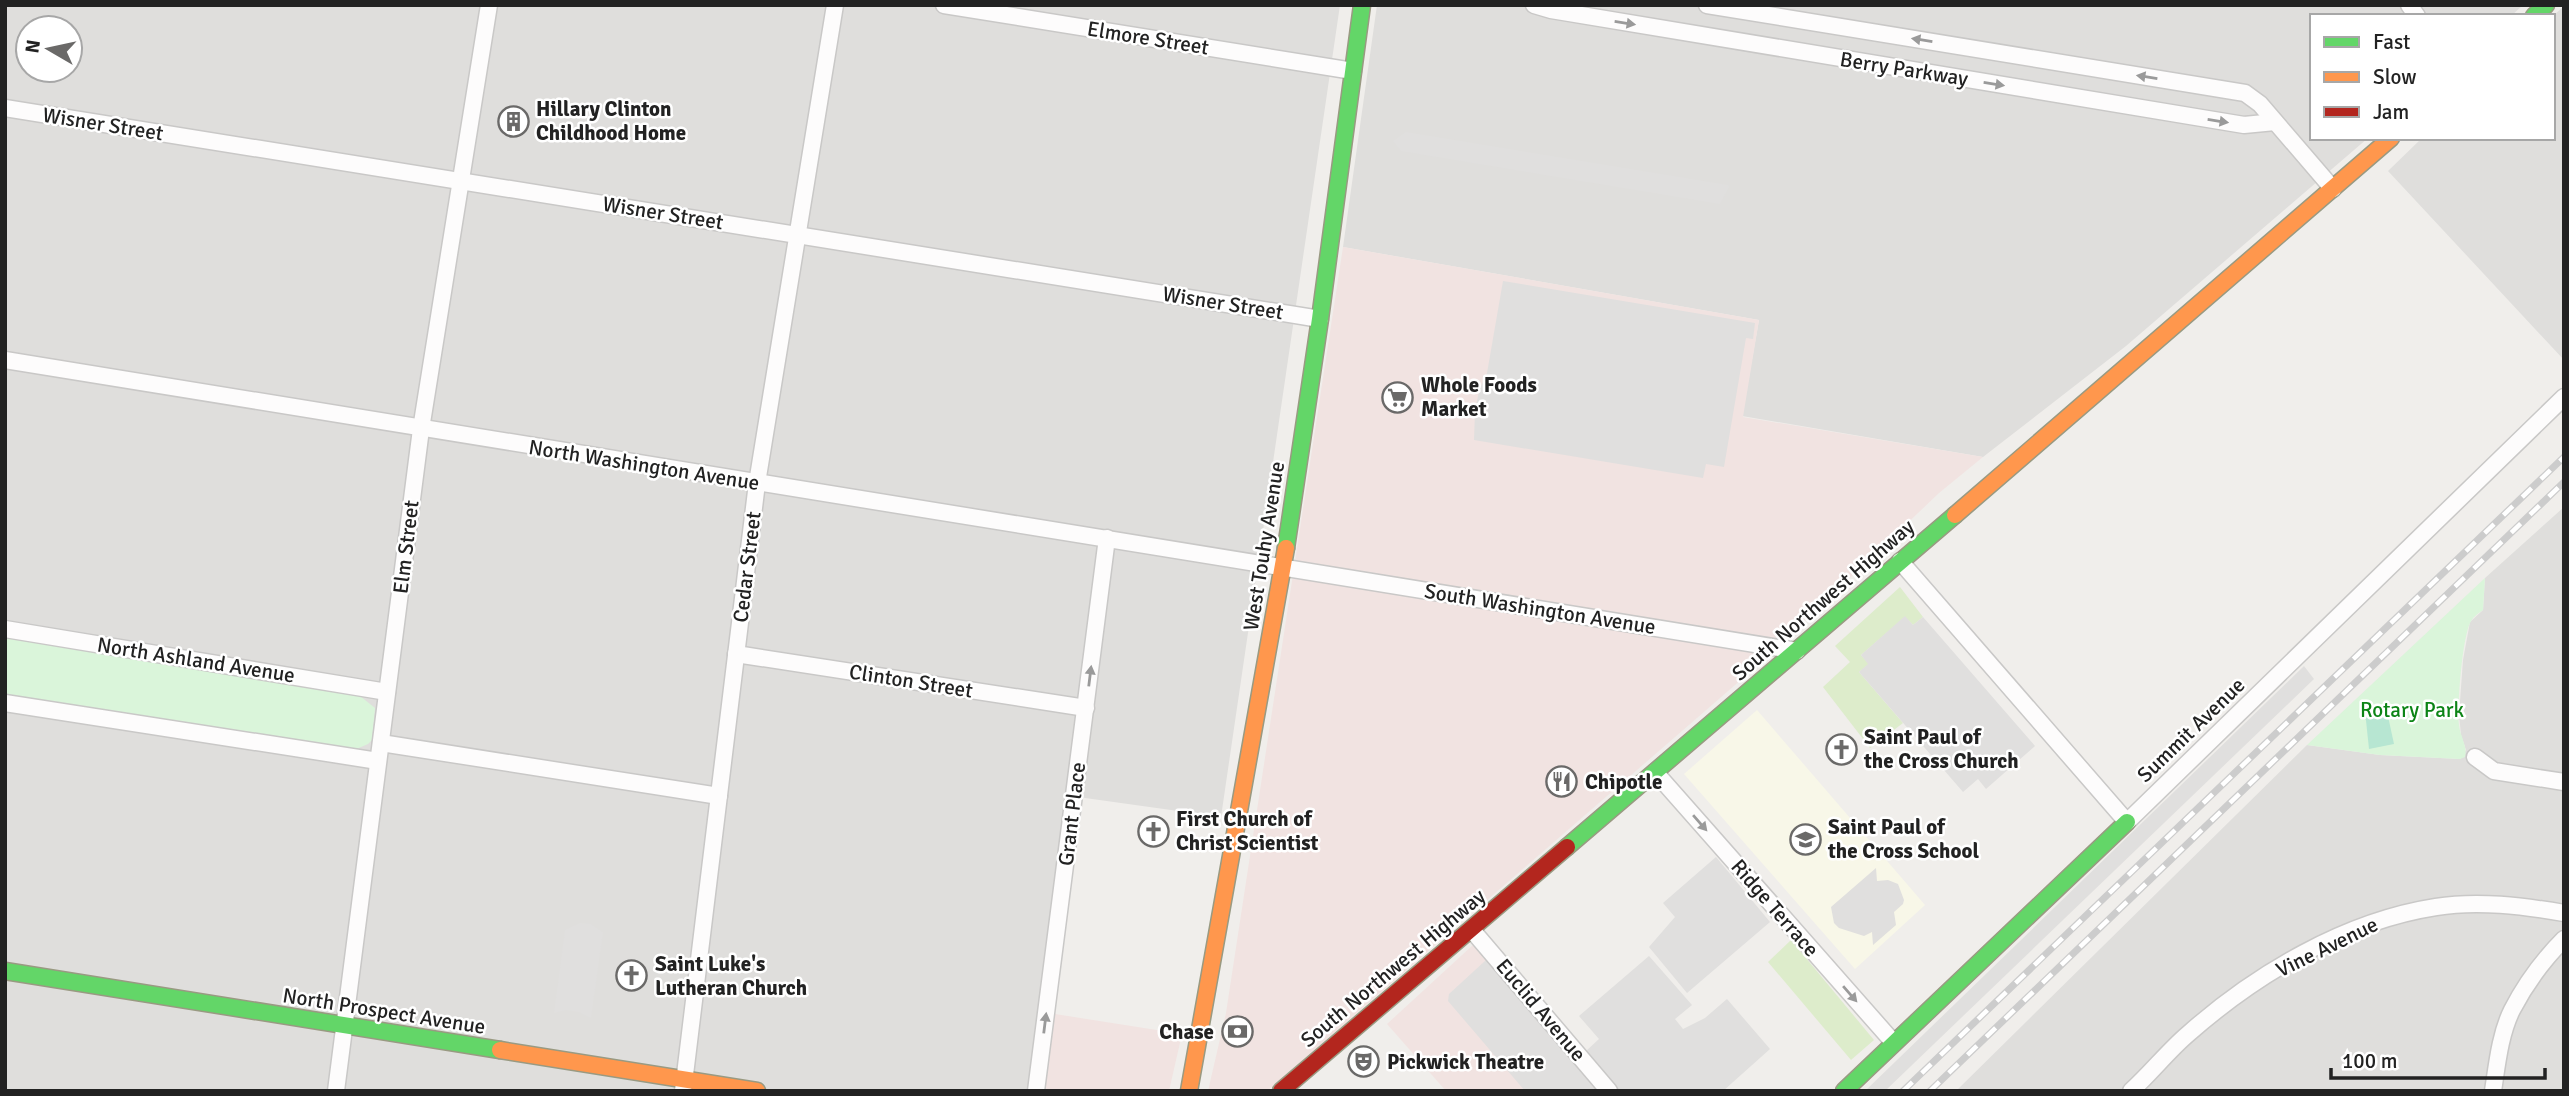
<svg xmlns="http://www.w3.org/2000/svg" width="2569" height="1096" font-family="Signika,sans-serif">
	<rect width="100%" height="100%" fill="#f0eeeb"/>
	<g fill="#dfdedc" fill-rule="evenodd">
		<path d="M 5,5 L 1340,5 L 1221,817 L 1078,797 L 1035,1091 L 5,1091 ZM 28,28 L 70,28 L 70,70 L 28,70 Z"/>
		<polygon points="1377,5 2523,5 2511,16 2312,16 2312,138 2368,138 2126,346 1983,457 1742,416 1759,320 1343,247"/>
		<polygon points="2564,6 2564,360 2388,171 2422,138 2553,138 2553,16"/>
		<polygon points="2564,507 2564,1091 1956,1091 2307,745 2380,755 2460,759 2466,750 2461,735 2459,715 2463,660 2470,622 2483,610 2485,578"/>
	</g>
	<g fill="#f1e3e1">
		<polygon points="1343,247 1759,320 1743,417 1983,457 1939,493 1765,659 1267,1091 1208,1091 1226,1013"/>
		<polygon points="1474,944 1602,1091 1446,1091 1387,1024"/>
		<polygon points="1055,1014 1182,1034 1169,1091 1038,1091"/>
	</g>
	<polygon fill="#f8f7e8" points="1757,710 1925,905 1855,969 1684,774"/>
	<g fill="#ddeccb">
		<polygon points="1900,587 1923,617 1913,625 1905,617 1861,655 1869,664 1859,672 1903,723 1870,748 1823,687 1850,662 1835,646"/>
		<polygon points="1791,940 1874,1040 1851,1060 1768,962"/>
	</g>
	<g fill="#daf5da">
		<path d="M 2485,578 L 2483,610 C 2479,613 2474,616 2471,621 C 2462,636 2457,707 2459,725 C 2460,736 2468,747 2465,757 L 2460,759 L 2380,755 L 2307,745 Z"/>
		<polygon points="5,637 360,696 375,708 372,740 368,744 354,750 5,697"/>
	</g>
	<polygon fill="#b7e6d2" points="2386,707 2394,744 2369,749 2365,711"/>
	<g fill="#e0dfde">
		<polygon points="1406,132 1728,185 1729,187 1720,204 1401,151 1393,141"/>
		<polygon points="1503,281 1755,323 1753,339 1746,338 1724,467 1706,464 1703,478 1474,440 1475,411 1479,391 1487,373"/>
		<polygon points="1905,616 1913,625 1923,617 2035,746 1986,789 1978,779 1963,792 1859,672 1868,664 1861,655"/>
		<polygon points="2304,666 2314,679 1885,1091 1865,1091"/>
		<polygon points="1716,857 1770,922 1687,993 1649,947 1675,917 1663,903"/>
		<polygon points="1876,868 1877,881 1888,880 1898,884 1904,900 1903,904 1894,912 1896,925 1873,945 1872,932 1864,936 1839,928 1834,923 1831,907"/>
		<polygon points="580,923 591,924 603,932 591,1018 579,1012 566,1010 554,1013 565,930"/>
		<polygon points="1649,956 1692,1005 1675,1019 1683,1029 1705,1018 1727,999 1770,1049 1723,1091 1618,1091 1585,1052 1599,1039 1579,1016"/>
		<polygon points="1486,960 1597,1091 1525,1091 1448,1001 1449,994"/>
	</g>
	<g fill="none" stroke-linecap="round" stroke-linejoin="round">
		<defs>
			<g id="street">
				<polyline points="944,5 1353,71"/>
				<polyline points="1534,5 1551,10 2244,125 2275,122"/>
				<polyline points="1707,5 2245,93 2260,104 2333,189"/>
				<polyline points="2409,5 2417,16"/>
				<polyline points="5,108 1320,319"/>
				<polyline points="5,360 1797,651"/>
				<polyline points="1900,561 2127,822 2564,397"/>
				<polyline points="5,629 387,692"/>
				<polyline points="736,654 1086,708"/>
				<polyline points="5,703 378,761"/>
				<polyline points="381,743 719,796"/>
				<polyline points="2475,757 2494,771 2564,782"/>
				<polyline points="1655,772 1894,1043"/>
				<polyline points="1472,930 1609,1091"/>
				<polyline points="336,1091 421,429 489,5"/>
				<polyline points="683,1091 757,483 835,5"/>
				<polyline points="1036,1091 1107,538"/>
				<path d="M 2131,1091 C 2151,1073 2168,1051 2188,1034 C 2256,974 2345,921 2436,907 C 2478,900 2523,906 2564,913"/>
				<path d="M 2493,1091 C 2497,1065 2500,1034 2512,1010 C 2525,985 2544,959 2564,939"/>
			</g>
			<g id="fast">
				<polyline points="2534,16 2546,5"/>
				<polyline points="1286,548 1320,319 1362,5"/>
				<polyline points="1567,847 1955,515"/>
				<polyline points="5,971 500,1050"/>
				<polyline points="1844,1091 2127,822"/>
			</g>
			<g id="slow">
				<polyline points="1955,515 2391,138"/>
				<polyline points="500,1050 757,1091"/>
				<polyline points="1189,1091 1286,548"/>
			</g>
			<polyline id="jam" points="1281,1091 1567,847"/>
		</defs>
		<use href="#street" stroke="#c9c8c7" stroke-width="19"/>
		<use href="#fast" stroke="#999a82" stroke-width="19"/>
		<use href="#slow" stroke="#999a82" stroke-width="19"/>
		<use href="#jam" stroke="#999a82" stroke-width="19"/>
		<use href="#street" stroke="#fdfcfc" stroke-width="16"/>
		<use href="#fast" stroke="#63d668" stroke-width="16"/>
		<use href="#slow" stroke="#ff974d" stroke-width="16"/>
		<use href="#jam" stroke="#b3261e" stroke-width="16"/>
		<defs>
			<g id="rail">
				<polyline points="1903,1091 2564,457"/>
				<polyline points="1930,1091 2564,482"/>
			</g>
		</defs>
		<use href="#rail" stroke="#ccc" stroke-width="7"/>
		<use href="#rail" stroke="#fff" stroke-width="4.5" stroke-dasharray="13" stroke-linecap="butt"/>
	</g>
	<defs><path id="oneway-solid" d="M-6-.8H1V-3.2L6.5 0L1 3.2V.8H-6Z" transform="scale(1.75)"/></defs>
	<g fill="#9a9a9a">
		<use href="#oneway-solid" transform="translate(1625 23) rotate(9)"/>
		<use href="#oneway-solid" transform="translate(1922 40) rotate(-171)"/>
		<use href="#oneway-solid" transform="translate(2147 77) rotate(-171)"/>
		<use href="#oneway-solid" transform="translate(1994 84) rotate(9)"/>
		<use href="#oneway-solid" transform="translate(2218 121) rotate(9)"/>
		<use href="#oneway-solid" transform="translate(1090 676) rotate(-83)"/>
		<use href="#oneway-solid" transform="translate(1700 823) rotate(49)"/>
		<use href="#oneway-solid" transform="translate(1850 994) rotate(49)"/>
		<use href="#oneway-solid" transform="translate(1045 1023) rotate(-83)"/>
	</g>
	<defs>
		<symbol id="building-ring" viewBox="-11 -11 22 22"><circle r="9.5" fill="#fff" stroke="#6a6968" stroke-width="1.5"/><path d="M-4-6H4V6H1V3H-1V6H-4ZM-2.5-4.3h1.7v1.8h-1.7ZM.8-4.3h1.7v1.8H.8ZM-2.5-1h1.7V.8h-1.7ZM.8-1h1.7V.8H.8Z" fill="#6a6968"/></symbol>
		<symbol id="supermarket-ring" viewBox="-11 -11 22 22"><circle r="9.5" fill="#fff" stroke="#6a6968" stroke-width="1.5"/><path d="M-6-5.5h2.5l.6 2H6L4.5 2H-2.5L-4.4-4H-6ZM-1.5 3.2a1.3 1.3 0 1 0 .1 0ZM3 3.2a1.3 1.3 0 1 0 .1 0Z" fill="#6a6968"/></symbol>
		<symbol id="church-ring" viewBox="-11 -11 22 22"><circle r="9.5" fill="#fff" stroke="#6a6968" stroke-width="1.5"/><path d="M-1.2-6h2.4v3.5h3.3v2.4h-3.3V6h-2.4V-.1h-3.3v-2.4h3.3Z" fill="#6a6968"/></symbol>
		<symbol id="restaurant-ring" viewBox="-11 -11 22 22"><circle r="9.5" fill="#fff" stroke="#6a6968" stroke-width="1.5"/><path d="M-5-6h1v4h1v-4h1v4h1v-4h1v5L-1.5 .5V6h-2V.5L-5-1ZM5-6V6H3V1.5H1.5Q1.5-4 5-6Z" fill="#6a6968"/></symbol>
		<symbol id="school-ring" viewBox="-11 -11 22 22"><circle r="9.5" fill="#fff" stroke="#6a6968" stroke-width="1.5"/><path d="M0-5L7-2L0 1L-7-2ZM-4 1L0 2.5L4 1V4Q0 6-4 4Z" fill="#6a6968"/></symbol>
		<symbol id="bank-ring" viewBox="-11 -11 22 22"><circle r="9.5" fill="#fff" stroke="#6a6968" stroke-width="1.5"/><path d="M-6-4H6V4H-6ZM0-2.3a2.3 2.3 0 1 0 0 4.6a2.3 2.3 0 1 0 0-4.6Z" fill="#6a6968"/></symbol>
		<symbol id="theatre-ring" viewBox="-11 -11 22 22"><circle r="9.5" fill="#fff" stroke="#6a6968" stroke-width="1.5"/><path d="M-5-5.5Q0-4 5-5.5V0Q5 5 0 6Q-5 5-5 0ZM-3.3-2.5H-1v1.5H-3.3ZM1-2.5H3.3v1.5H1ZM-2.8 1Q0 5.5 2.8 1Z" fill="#6a6968"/></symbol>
	</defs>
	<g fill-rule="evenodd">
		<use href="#building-ring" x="496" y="104" width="35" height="35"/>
		<use href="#supermarket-ring" x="1380" y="380" width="35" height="35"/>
		<use href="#church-ring" x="1824" y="732" width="35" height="35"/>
		<use href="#restaurant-ring" x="1544" y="764" width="35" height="35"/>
		<use href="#church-ring" x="1136" y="814" width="35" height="35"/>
		<use href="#school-ring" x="1788" y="822" width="35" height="35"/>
		<use href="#church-ring" x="614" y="958" width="35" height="35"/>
		<use href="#bank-ring" x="1220" y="1014" width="35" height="35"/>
		<use href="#theatre-ring" x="1346" y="1044" width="35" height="35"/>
	</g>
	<g text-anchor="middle" stroke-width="5" stroke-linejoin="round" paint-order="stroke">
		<g font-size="21" fill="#222" stroke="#fff">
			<text transform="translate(1148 38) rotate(9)" y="7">Elmore Street</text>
			<text transform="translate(1904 69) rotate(9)" y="7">Berry Parkway</text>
			<text transform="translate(103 124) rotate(9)" y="7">Wisner Street</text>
			<text transform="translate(663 213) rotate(9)" y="7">Wisner Street</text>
			<text transform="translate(1223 303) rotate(9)" y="7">Wisner Street</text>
			<text transform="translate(644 465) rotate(9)" y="7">North Washington Avenue</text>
			<text transform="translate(1264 546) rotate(-81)" y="7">West Touhy Avenue</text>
			<text transform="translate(406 547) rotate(-83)" y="7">Elm Street</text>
			<text transform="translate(747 567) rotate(-83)" y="7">Cedar Street</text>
			<text transform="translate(1823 600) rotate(-41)" y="7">South Northwest Highway</text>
			<text transform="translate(1540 609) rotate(9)" y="7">South Washington Avenue</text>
			<text transform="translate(196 660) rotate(9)" y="7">North Ashland Avenue</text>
			<text transform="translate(911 681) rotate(9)" y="7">Clinton Street</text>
			<text transform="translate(2191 730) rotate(-44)" y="7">Summit Avenue</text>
			<text transform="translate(1072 814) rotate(-83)" y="7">Grant Place</text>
			<text transform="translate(1775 908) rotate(49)" y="7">Ridge Terrace</text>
			<text transform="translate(2327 947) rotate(-26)" y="7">Vine Avenue</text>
			<text transform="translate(1393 968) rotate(-40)" y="7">South Northwest Highway</text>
			<text transform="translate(1541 1010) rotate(50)" y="7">Euclid Avenue</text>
			<text transform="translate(384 1011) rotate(9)" y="7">North Prospect Avenue</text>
		</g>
		<g font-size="21" font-weight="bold" fill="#222" stroke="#fff" text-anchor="start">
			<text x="536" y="116">Hillary Clinton<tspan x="536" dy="24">Childhood Home</tspan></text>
			<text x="1421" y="392">Whole Foods<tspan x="1421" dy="24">Market</tspan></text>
			<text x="1864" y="744">Saint Paul of<tspan x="1864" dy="24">the Cross Church</tspan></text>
			<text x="1585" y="789">Chipotle</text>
			<text x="1176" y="826">First Church of<tspan x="1176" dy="24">Christ Scientist</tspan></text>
			<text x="1828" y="834">Saint Paul of<tspan x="1828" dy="24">the Cross School</tspan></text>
			<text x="655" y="971">Saint Luke's<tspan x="655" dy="24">Lutheran Church</tspan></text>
			<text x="1214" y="1039" text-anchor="end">Chase</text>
			<text x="1387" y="1069">Pickwick Theatre</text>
		</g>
		<g font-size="21" fill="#0c8416" stroke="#fff">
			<text x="2412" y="717">Rotary Park</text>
		</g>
	</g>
	<rect width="2569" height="1096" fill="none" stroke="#222222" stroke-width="14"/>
	<rect x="2310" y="14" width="245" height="126" fill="#ffffff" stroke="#a7a7a7" stroke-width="2"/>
	<rect x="2324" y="37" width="35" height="10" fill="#63d668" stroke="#a7a7a7" stroke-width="2"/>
	<text x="2373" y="49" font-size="21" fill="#222222">Fast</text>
	<rect x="2324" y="72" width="35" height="10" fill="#ff974d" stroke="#a7a7a7" stroke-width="2"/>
	<text x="2373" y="84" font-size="21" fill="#222222">Slow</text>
	<rect x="2324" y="107" width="35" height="10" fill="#b3261e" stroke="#a7a7a7" stroke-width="2"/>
	<text x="2373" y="119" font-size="21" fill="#222222">Jam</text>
	<g transform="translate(49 49) rotate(279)"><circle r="33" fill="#ffffff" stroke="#a7a7a7" stroke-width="2"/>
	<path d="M0-5L12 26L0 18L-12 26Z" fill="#6a6968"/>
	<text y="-10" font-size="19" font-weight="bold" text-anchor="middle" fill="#222222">N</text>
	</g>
	<path d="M2331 1068v10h214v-10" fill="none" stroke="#222222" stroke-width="3.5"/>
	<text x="2342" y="1068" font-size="21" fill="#222222" stroke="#ffffff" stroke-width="5" paint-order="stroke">100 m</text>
</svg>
